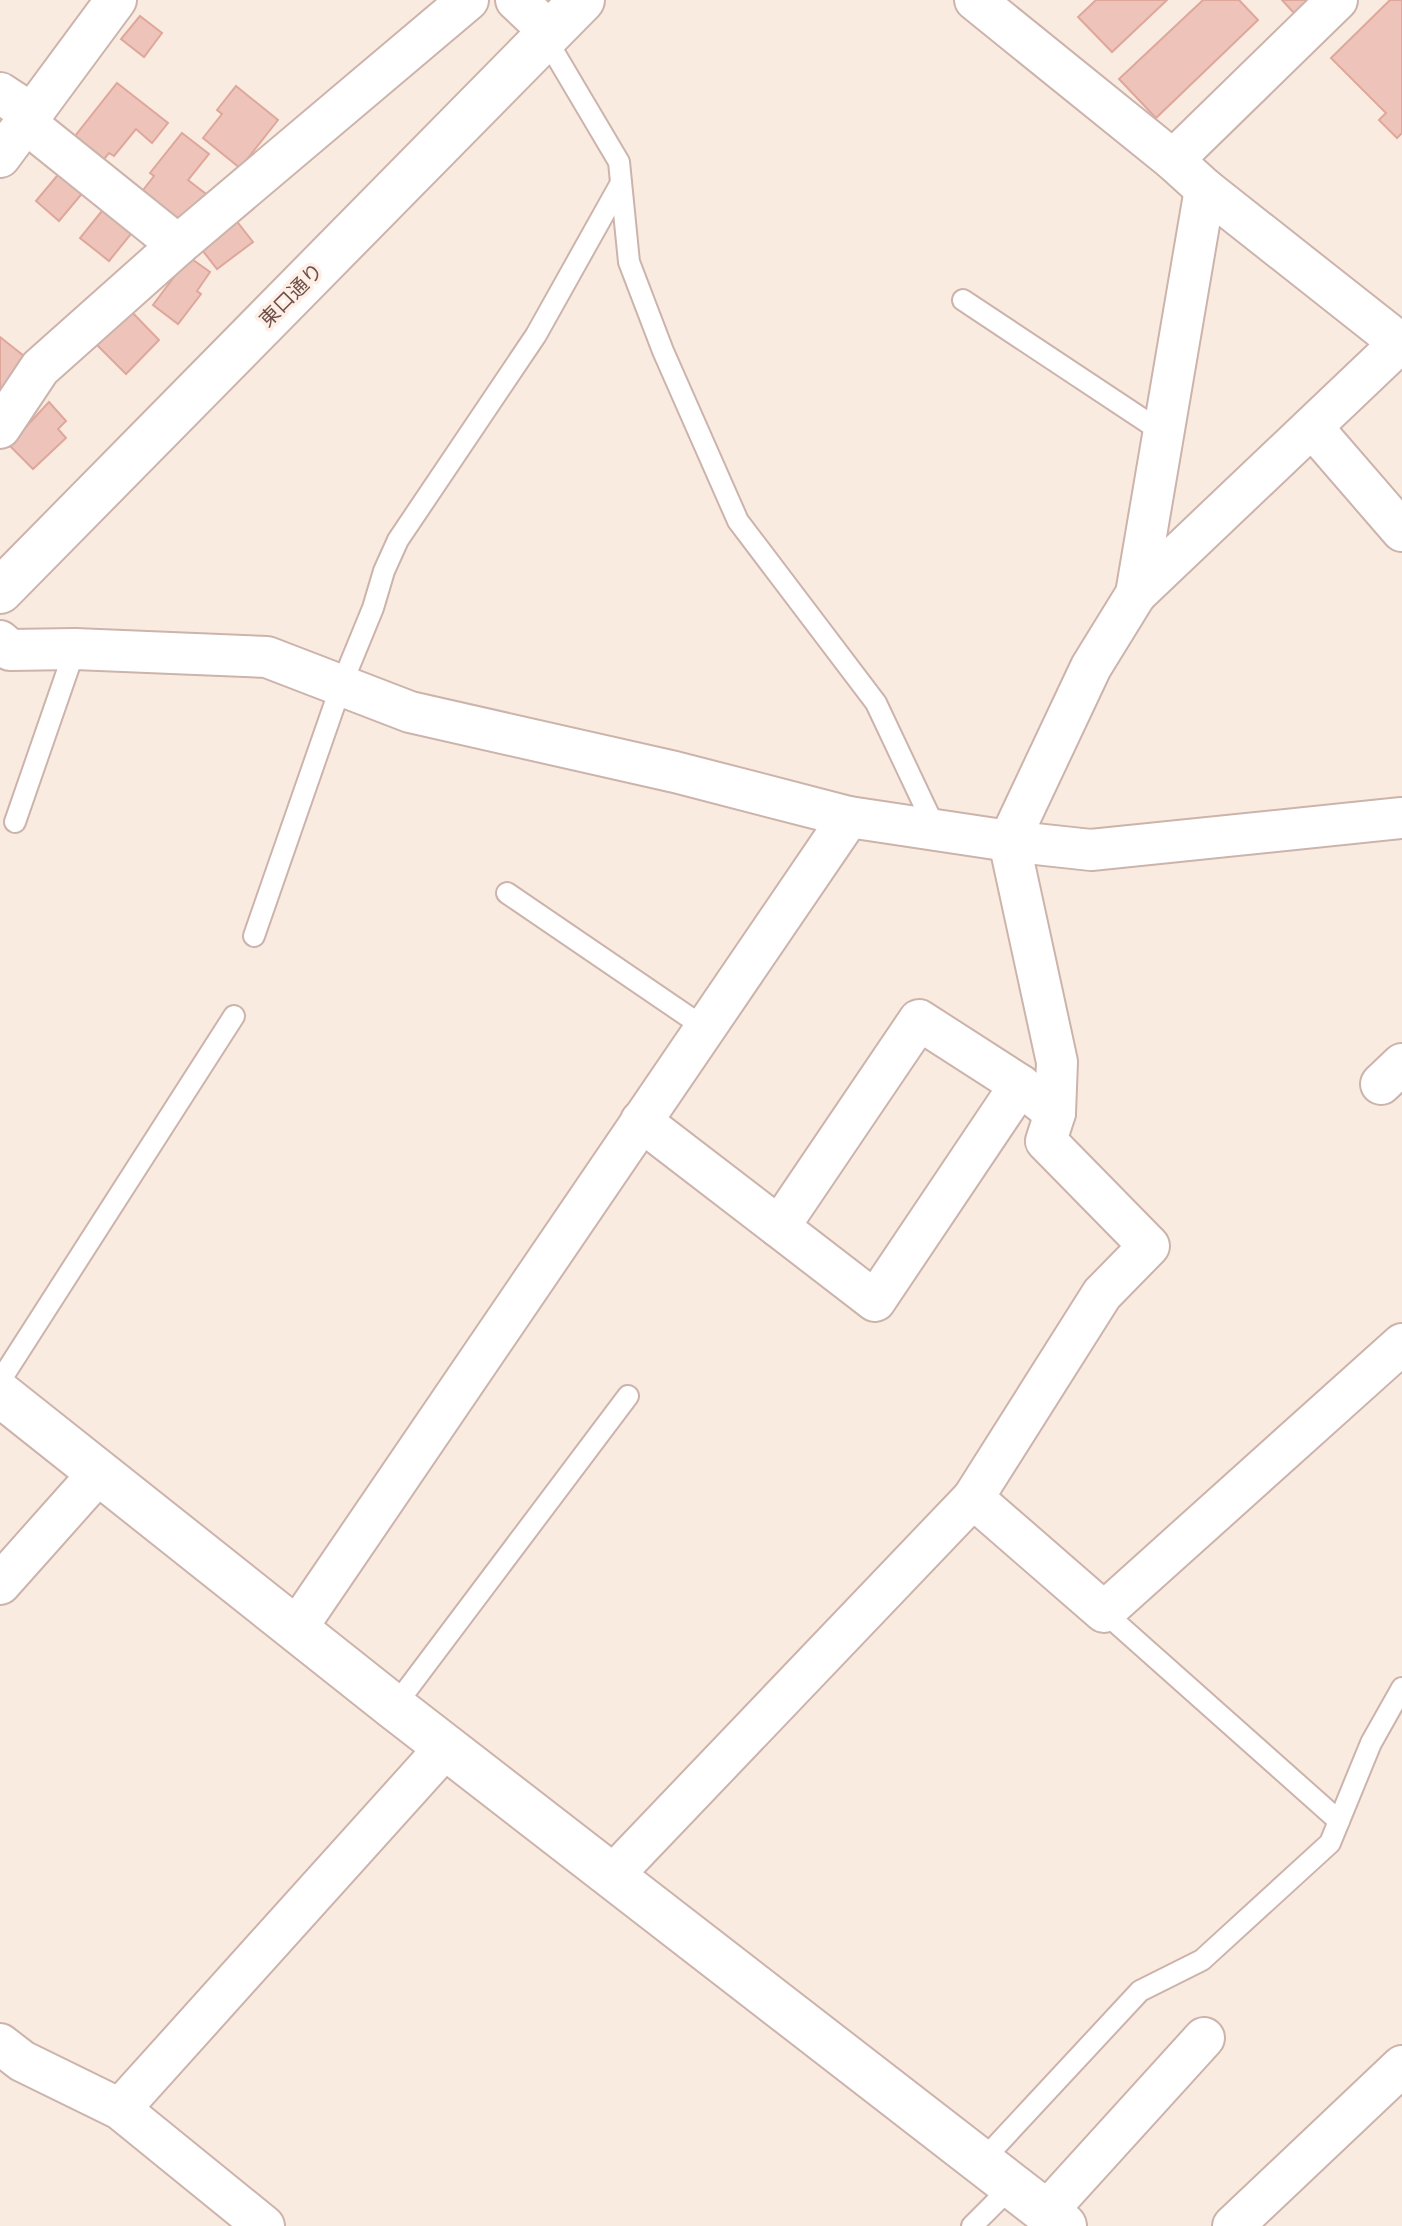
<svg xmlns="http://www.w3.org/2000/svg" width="1402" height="2226" font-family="'Asap Condensed','Noto Sans JP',sans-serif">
	<rect width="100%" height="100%" fill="#faebe0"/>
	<g fill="#eec4ba" stroke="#dfa79b" stroke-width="2">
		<polygon points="1096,0 1167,0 1112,52 1078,17"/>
		<polygon points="1203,0 1239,0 1258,20 1156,118 1119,79"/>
		<polygon points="1282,0 1308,0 1294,13"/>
		<polygon points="1390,0 1402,0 1402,133 1397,138 1379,120 1386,113 1331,58"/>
		<polygon points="140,16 162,33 144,57 121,39"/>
		<polygon points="117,83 168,123 152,143 136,129 114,156 109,153 104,159 75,136"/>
		<polygon points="236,86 278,120 240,168 203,138 222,114 217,110"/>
		<polygon points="182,133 209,154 188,180 206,194 180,226 140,194 154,176 150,173"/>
		<polygon points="62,170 85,190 59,221 36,201"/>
		<polygon points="106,206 135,229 109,261 80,238"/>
		<polygon points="235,219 253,242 217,269 199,246"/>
		<polygon points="189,257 210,272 197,291 201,294 178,324 153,305"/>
		<polygon points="127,307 159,340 126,374 93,341"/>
		<polygon points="0,337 29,360 0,397"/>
		<polygon points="49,402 66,421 58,429 66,438 33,469 9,445"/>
	</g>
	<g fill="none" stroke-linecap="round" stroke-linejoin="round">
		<defs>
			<g id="service">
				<polyline points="545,37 619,162 629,262 663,351 738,521 876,703 936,830"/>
				<polyline points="963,300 1162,432"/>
				<polyline points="15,822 75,649"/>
				<polyline points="507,893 705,1028"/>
				<polyline points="254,936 341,686 373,608 384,571 398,540 536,335 621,183"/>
				<polyline points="0,1381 234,1016"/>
				<polyline points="1104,1612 1339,1821"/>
				<polyline points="394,1707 628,1396"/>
				<polyline points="982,2161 1140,1991 1202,1960 1330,1843 1371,1743 1402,1688"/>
				<polyline points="972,2226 1013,2185"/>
			</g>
			<g id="minor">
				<polyline points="516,0 550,32"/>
				<polyline points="975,0 1173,160 1205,189 1400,343"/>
				<polyline points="0,93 32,114"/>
				<polyline points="26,123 178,245"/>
				<polyline points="0,157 116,0"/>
				<polyline points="1173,160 1337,0"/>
				<polyline points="1312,427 1402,531"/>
				<polyline points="0,428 40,368 178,245 468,0"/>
				<polyline points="1136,594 1402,341"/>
				<polyline points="0,641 10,650 75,649 267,657 410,712 675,772 849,817 1009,841 1091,850 1402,818"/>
				<polyline points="1381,1084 1402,1064"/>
				<polyline points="641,1121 779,1227 919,1020 1020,1085 1055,1113"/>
				<polyline points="779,1227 875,1301 1020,1085"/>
				<polyline points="973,1498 1104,1612 1402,1344"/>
				<polyline points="0,1584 98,1474"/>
				<polyline points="296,1629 849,817"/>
				<polyline points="613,1875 973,1498 1102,1294 1149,1246 1046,1141 1055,1113 1057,1062 1009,841 1091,667 1136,594 1205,189"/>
				<polyline points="0,2044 22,2061 120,2109 264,2226"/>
				<polyline points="120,2109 446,1747"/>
				<polyline points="1046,2212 1204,2038"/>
				<polyline points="1233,2226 1402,2066"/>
			</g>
			<g id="tertiary">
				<polyline points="0,591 582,0"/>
				<polyline points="0,1394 394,1707 1064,2226"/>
			</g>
		</defs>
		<use href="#service" stroke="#ccb3ab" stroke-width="24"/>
		<use href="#minor" stroke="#ccb3ab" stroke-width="44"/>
		<use href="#tertiary" stroke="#ccb3ab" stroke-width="48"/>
		<use href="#service" stroke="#fff" stroke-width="20"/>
		<use href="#minor" stroke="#fff" stroke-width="40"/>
		<use href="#tertiary" stroke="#fff" stroke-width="44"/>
	</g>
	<g text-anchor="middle" stroke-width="7" stroke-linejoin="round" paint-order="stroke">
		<g font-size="20" fill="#6f4f49" stroke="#feefe6">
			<text transform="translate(291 295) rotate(-45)" y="7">東口通り</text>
		</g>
	</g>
</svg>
